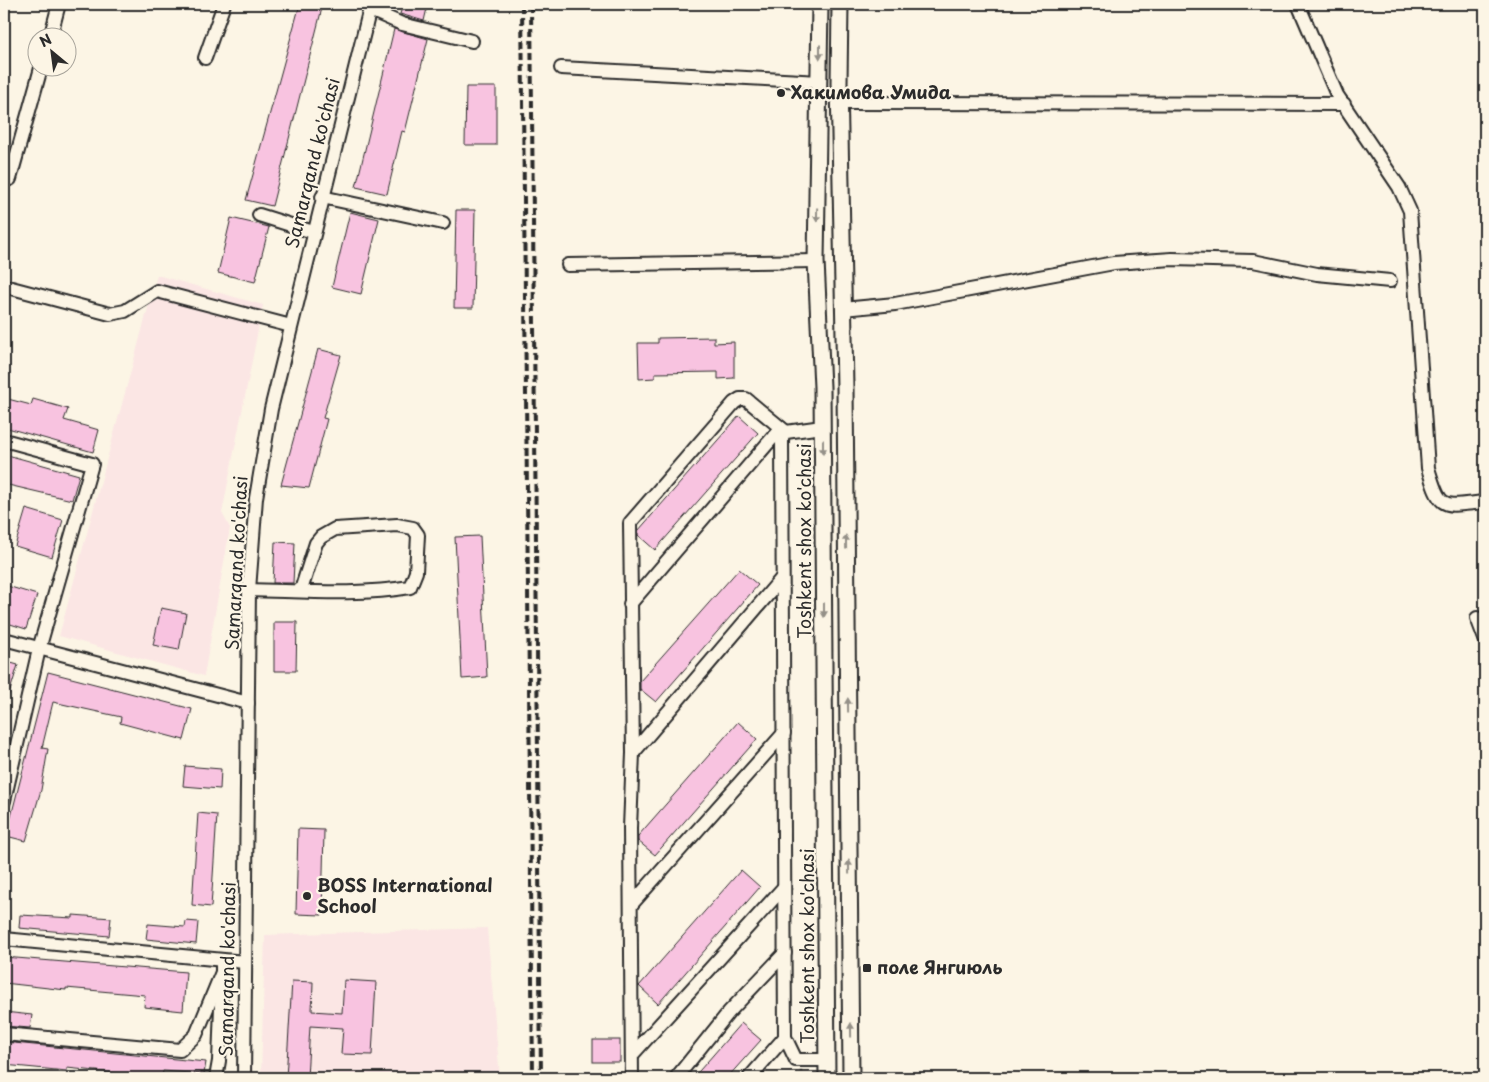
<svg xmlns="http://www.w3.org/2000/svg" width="1489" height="1082" font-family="'Playpen Sans',sans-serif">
	<rect width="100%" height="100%" fill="#fcf5e5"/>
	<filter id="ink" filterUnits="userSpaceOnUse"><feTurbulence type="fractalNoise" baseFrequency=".02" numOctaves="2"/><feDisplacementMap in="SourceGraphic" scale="10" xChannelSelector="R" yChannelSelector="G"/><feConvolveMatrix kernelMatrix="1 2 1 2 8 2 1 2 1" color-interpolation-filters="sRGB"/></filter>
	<g filter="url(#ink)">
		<g fill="#fbe6e4">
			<polygon points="157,275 263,305 222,513 230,528 204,676 59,636"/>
			<polygon points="487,928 500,1078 261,1078 265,935"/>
		</g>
		<g fill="#f8c3e0" stroke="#2b2b2b">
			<polygon points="300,4 323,4 272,206 246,200"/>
			<polygon points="403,4 428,4 424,21 400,14"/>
			<polygon points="394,29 428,39 405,132 402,131 387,194 356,187"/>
			<polygon points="466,87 496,87 496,145 465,145"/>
			<polygon points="456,210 475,210 473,308 454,308"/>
			<polygon points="350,212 379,219 361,294 332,287"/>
			<polygon points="231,218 269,227 255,282 218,273"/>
			<polygon points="714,337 714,343 734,342 734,378 718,379 718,372 655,373 655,378 639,379 638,343 658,343 658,338"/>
			<polygon points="318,349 341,355 323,418 327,419 309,488 281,485"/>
			<polygon points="4,398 31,405 33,399 68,409 64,420 99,430 93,452 4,427"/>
			<polygon points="739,416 758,433 655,550 638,535 638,531"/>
			<polygon points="4,454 79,475 72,500 4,484"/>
			<polygon points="26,509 63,520 52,557 15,546"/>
			<polygon points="480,536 487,677 462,679 455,537"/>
			<polygon points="275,542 295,543 293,583 273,583"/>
			<polygon points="739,569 758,585 656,702 640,689 640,681"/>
			<polygon points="4,585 37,595 26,629 4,622"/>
			<polygon points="161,608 186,613 179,650 153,645"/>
			<polygon points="274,622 297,622 296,671 274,671"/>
			<polygon points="4,661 18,665 6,704 4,704"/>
			<polygon points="48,672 192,709 184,740 120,723 121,717 53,702 42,748 48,749 41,790 26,841 6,836"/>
			<polygon points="738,722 757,739 655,855 638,841 638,836"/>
			<polygon points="185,766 221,769 220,789 183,786"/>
			<polygon points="198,813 217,815 211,907 192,905"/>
			<polygon points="298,829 324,830 322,915 296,914"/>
			<polygon points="741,870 760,887 658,1004 639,986"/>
			<polygon points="20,915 73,918 73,915 111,918 109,936 19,928"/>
			<polygon points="186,921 198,922 196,944 146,939 148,924 185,927"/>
			<polygon points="4,957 186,972 183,1011 144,1007 145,995 66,988 66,990 4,983"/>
			<polygon points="344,980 376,982 372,1055 341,1054 343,1028 310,1026 307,1078 286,1078 292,981 313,982 312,1011 342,1013"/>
			<polygon points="4,1012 32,1015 30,1028 4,1026"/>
			<polygon points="741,1023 761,1040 727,1078 693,1078"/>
			<rect x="593" y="1040" width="27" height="22"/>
			<polygon points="4,1042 206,1062 204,1074 163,1071 162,1078 67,1068 67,1071 4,1065"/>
		</g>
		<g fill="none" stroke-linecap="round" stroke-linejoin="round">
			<defs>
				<g id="minor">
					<path d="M 1298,4 L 1337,95 L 1399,187 L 1410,211 L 1428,468 C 1441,512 1442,506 1485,502"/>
					<polyline points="370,10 402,24 472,41"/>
					<polyline points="50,38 59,4"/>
					<polyline points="205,58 224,4"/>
					<polyline points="561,68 820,82"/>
					<polyline points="839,103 1344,104"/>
					<polyline points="10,179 41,68"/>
					<polyline points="322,197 443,223"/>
					<polyline points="259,215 313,232"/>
					<polyline points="568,265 816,261"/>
					<polyline points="4,286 110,314 125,311 157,291 291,326"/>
					<polyline points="843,309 895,304 1114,263 1172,259 1253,261 1317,274 1390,281"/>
					<polyline points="822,427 786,432 782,438 785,1037 796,1060 827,1060"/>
					<polyline points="4,440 92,464 39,649 4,801"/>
					<path d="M 249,590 C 302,591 358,596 410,587 L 416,572 L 418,535 L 413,528 L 397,525 L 335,529 L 321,537 L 316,543 L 301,590"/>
					<polyline points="630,604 781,428"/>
					<polyline points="1477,618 1485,639"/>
					<polyline points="4,639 248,703"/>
					<polyline points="633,753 782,578"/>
					<polyline points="631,905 784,733"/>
					<polyline points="4,939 245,962"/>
					<polyline points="4,1034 180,1050 196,1035 222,972 222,961"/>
					<polyline points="632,1055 784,887"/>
					<polyline points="216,1078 219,1061 222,979"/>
					<polyline points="244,1078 249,590 256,498 271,409 371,4"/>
					<polyline points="632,1078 630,828 633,753 630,523 734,403 740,399 746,399 786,432"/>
					<polyline points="676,1078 729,1012 785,953"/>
					<polyline points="749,1078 785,1037"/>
				</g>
				<g id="major">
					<polyline points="820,4 816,261 822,387 827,1078"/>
					<polyline points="840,4 839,83 845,387 851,1078"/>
				</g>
			</defs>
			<use href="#minor" stroke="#2b2b2b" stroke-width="16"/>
			<use href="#major" stroke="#2b2b2b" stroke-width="19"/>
			<polyline stroke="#2b2b2b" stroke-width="2.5" stroke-dasharray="1 4" stroke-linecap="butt" points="801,1071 801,1078"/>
			<use href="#minor" stroke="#fcf5e5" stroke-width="12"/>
			<use href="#major" stroke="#fcf5e5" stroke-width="15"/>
			<g stroke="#2b2b2b" stroke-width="4" stroke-dasharray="8 4" stroke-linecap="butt">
				<polyline points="522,4 533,1078"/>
				<polyline points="531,4 541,1078"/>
			</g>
		</g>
		<defs><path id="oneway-solid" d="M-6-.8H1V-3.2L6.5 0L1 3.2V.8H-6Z" transform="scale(1.25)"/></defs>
		<g fill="#949088">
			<use href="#oneway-solid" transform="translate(820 52) rotate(90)"/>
			<use href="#oneway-solid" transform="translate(817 215) rotate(91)"/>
			<use href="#oneway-solid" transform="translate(823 447) rotate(90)"/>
			<use href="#oneway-solid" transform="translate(846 542) rotate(-91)"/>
			<use href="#oneway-solid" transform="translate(824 610) rotate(90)"/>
			<use href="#oneway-solid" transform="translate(848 705) rotate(-91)"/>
			<use href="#oneway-solid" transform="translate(849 867) rotate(-91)"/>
			<use href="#oneway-solid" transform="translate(851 1030) rotate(-91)"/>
		</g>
	</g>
	<g fill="#2b2b2b" stroke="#fcf5e5" stroke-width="2">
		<circle cx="781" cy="93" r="5"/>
		<circle cx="307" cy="896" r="5"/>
		<rect x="862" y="963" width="10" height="10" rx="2.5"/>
	</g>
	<g text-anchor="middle" stroke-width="4.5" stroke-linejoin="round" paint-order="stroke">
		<g font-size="18" font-weight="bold" fill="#2b2b2b" stroke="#fcf5e5" text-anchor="start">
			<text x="791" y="99">Хакимова Умида</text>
			<text x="317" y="892">BOSS International<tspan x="317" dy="21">School</tspan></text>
			<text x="877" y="974">поле Янгиюль</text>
		</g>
		<g font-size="18" fill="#2b2b2b" stroke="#fcf5e5">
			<text transform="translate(313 163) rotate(-76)" y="6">Samarqand ko'chasi</text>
			<text transform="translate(805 541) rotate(-90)" y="6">Toshkent shox ko'chasi</text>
			<text transform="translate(237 563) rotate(-87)" y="6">Samarqand ko'chasi</text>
			<text transform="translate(808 946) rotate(-90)" y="6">Toshkent shox ko'chasi</text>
			<text transform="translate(228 969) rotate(-89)" y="6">Samarqand ko'chasi</text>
		</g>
	</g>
	<rect width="1489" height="1082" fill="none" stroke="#fcf5e5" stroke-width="20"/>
	<rect x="10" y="10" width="1469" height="1062" fill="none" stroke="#2b2b2b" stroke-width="2" filter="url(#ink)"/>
	<g transform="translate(52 52) rotate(331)"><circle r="24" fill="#fcf5e5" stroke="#a8a49b"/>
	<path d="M0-4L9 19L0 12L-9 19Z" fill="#2b2b2b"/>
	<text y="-8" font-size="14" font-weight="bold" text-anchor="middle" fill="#2b2b2b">N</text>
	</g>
</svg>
